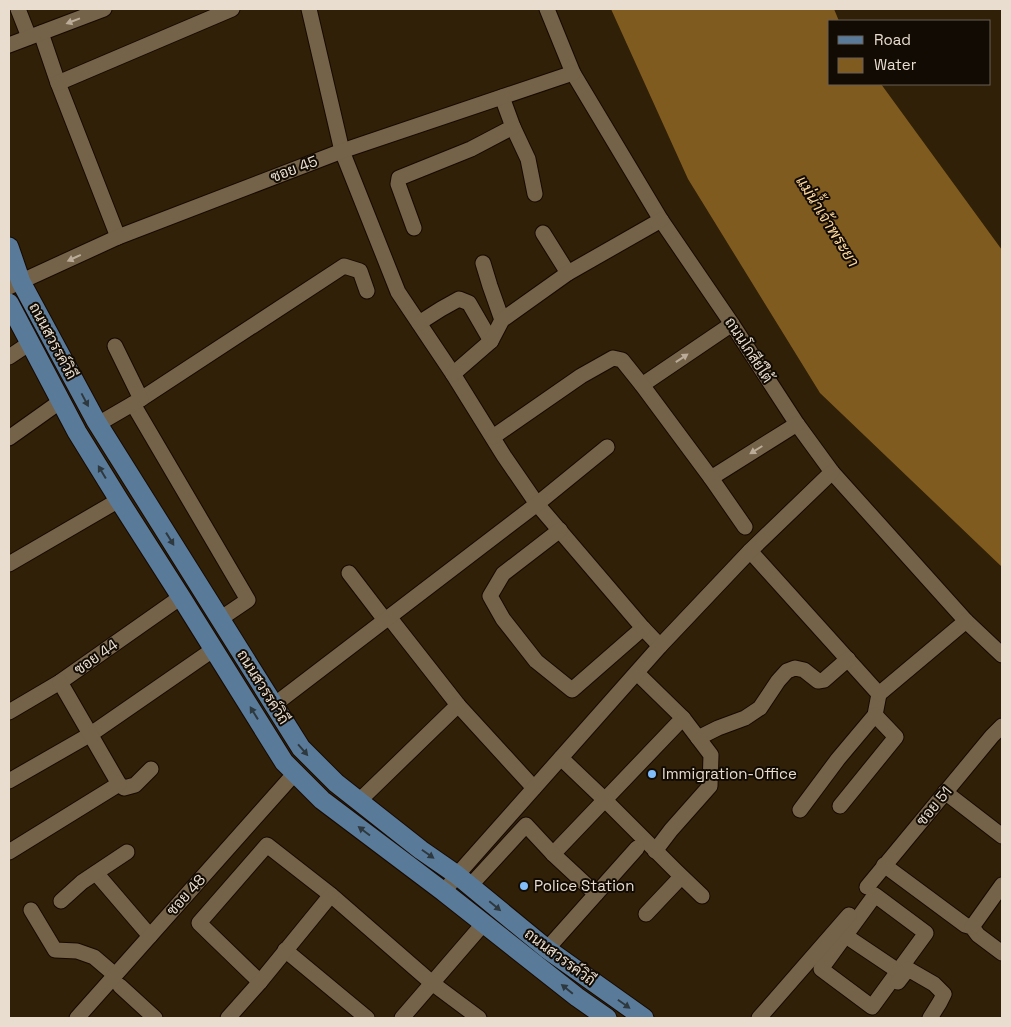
<svg xmlns="http://www.w3.org/2000/svg" width="1011" height="1027" font-family="'Space Grotesk',Sarabun,sans-serif">
	<rect width="100%" height="100%" fill="#2f2007"/>
	<polygon fill="#805b20" points="611,9 834,9 839,21 830,21 830,84 881,84 1002,250 1002,567 820,393 688,179"/>
	<g fill="none" stroke-linecap="round" stroke-linejoin="round">
		<defs>
			<g id="minor">
				<polyline points="18,9 29,37"/>
				<polyline points="309,9 342,151 398,292 453,374 504,456 537,504 643,628 660,646"/>
				<polyline points="547,9 573,73 661,220 732,324 797,424 832,472 966,621 1002,655"/>
				<polyline points="41,33 58,83 118,237"/>
				<polyline points="9,45 104,9"/>
				<polyline points="58,83 232,9"/>
				<polyline points="513,127 528,159 535,194"/>
				<polyline points="414,228 398,184 399,178 471,149 513,127 502,97"/>
				<polyline points="543,233 568,273"/>
				<polyline points="483,263 490,286 502,320"/>
				<polyline points="9,287 118,237 342,151 573,73"/>
				<polyline points="419,323 441,309 459,299 469,303 491,341"/>
				<polyline points="9,357 30,343"/>
				<polyline points="453,374 491,341 502,320 568,273 661,220"/>
				<polyline points="642,385 732,324"/>
				<polyline points="141,399 344,266 360,271 367,291"/>
				<polyline points="133,404 248,600 220,619"/>
				<polyline points="98,424 141,399 115,346"/>
				<polyline points="493,437 581,376 613,358 622,360 642,385 711,478 797,424"/>
				<polyline points="9,438 61,401"/>
				<polyline points="711,478 745,527"/>
				<polyline points="560,530 503,574 490,596 503,619 536,661 572,690 643,628"/>
				<polyline points="750,551 879,694 875,715 838,759 800,810"/>
				<polyline points="9,564 119,500"/>
				<polyline points="349,573 385,620"/>
				<polyline points="389,617 458,705 534,788"/>
				<polyline points="879,694 966,621"/>
				<polyline points="274,705 537,504 607,447"/>
				<polyline points="9,712 60,682 181,597"/>
				<polyline points="698,738 718,728 745,718 760,708 778,681 787,671 795,668 804,670 818,681 824,680 848,659"/>
				<polyline points="561,758 605,800 676,871 702,896"/>
				<polyline points="9,781 91,734 214,649"/>
				<polyline points="119,784 124,788 135,785 151,769"/>
				<polyline points="945,792 1002,836"/>
				<polyline points="359,801 458,705"/>
				<polyline points="840,806 896,737 875,715"/>
				<polyline points="655,851 671,830 710,786 711,755 683,718"/>
				<polyline points="9,852 119,784 60,682"/>
				<polyline points="553,854 683,718 637,673"/>
				<polyline points="884,865 965,925 972,927 978,935 1002,953"/>
				<polyline points="96,873 150,936"/>
				<polyline points="470,886 526,825 553,854 596,894"/>
				<polyline points="867,887 992,736 1002,726"/>
				<polyline points="444,892 457,875 660,646 750,551 832,472"/>
				<polygon points="875,895 926,933 872,1007 821,969"/>
				<polyline points="61,901 82,882 127,852"/>
				<polyline points="31,910 55,950 77,951 94,957 115,975"/>
				<polyline points="646,914 681,877"/>
				<polyline points="972,927 1002,885"/>
				<polyline points="837,930 898,971"/>
				<polyline points="547,949 637,848"/>
				<polyline points="285,950 367,1018"/>
				<polyline points="260,982 199,923 267,845 331,895 432,983 479,1018"/>
				<polyline points="898,982 908,969 934,984 944,994 940,1002 930,1018"/>
				<polyline points="120,986 155,1018"/>
				<polyline points="77,1018 295,773"/>
				<polyline points="228,1018 260,982 331,895"/>
				<polyline points="402,1018 484,923"/>
				<polyline points="759,1018 849,915"/>
			</g>
			<g id="major">
				<polyline points="9,247 21,282 96,421 301,748 336,783 421,850 457,875 547,949 644,1018"/>
				<polyline points="9,303 77,432 119,500 181,597 284,762 322,800 444,892 577,997 607,1018"/>
			</g>
		</defs>
		<use href="#minor" stroke="#170900" stroke-width="17"/>
		<use href="#major" stroke="#170900" stroke-width="21"/>
		<use href="#minor" stroke="#746249" stroke-width="15"/>
		<use href="#major" stroke="#597b99" stroke-width="19"/>
	</g>
	<defs><path id="oneway-solid" d="M-6-.8H1V-3.2L6.5 0L1 3.2V.8H-6Z" transform="scale(1.25)"/></defs>
	<g fill="#baac99">
		<use href="#oneway-solid" transform="translate(73 21) rotate(159)"/>
		<use href="#oneway-solid" transform="translate(74 258) rotate(155)"/>
		<use href="#oneway-solid" transform="translate(682 358) rotate(-34)"/>
		<use href="#oneway-solid" transform="translate(756 450) rotate(148)"/>
	</g>
	<g fill="#2e383f">
		<use href="#oneway-solid" transform="translate(85 400) rotate(62)"/>
		<use href="#oneway-solid" transform="translate(102 472) rotate(-121)"/>
		<use href="#oneway-solid" transform="translate(170 539) rotate(58)"/>
		<use href="#oneway-solid" transform="translate(254 713) rotate(-122)"/>
		<use href="#oneway-solid" transform="translate(303 750) rotate(49)"/>
		<use href="#oneway-solid" transform="translate(364 831) rotate(-143)"/>
		<use href="#oneway-solid" transform="translate(428 854) rotate(35)"/>
		<use href="#oneway-solid" transform="translate(495 906) rotate(40)"/>
		<use href="#oneway-solid" transform="translate(567 989) rotate(-141)"/>
		<use href="#oneway-solid" transform="translate(624 1004) rotate(35)"/>
	</g>
	<g fill="#80bdfa" stroke="#120b03" stroke-width="2">
		<circle cx="652" cy="774" r="5"/>
		<circle cx="524" cy="886" r="5"/>
	</g>
	<g text-anchor="middle" stroke-width="4" stroke-linejoin="round" paint-order="stroke">
		<g font-size="15" fill="#e8ddcf" stroke="#120b03">
			<text transform="translate(294 169) rotate(-21)" y="5">ซอย 45</text>
			<text transform="translate(53 341) rotate(62)" y="5">ถนนสวรรค์วิถี</text>
			<text transform="translate(749 350) rotate(57)" y="5">ถนนโกสีย์ใต้</text>
			<text transform="translate(96 657) rotate(-35)" y="5">ซอย 44</text>
			<text transform="translate(263 687) rotate(58)" y="5">ถนนสวรรค์วิถี</text>
			<text transform="translate(934 806) rotate(-50)" y="5">ซอย 51</text>
			<text transform="translate(186 895) rotate(-48)" y="5">ซอย 48</text>
			<text transform="translate(560 957) rotate(37)" y="5">ถนนสวรรค์วิถี</text>
		</g>
		<g font-size="15" fill="#e8ddcf" stroke="#120b03" text-anchor="start">
			<text x="662" y="779">Immigration-Office</text>
			<text x="534" y="891">Police Station</text>
		</g>
		<g font-size="16" font-style="italic" fill="#fcd59c" stroke="#120b03">
			<text transform="translate(828 221) rotate(58)" y="6">แม่น้ำเจ้าพระยา</text>
		</g>
	</g>
	<rect width="1011" height="1027" fill="none" stroke="#e8ddcf" stroke-width="20"/>
	<rect x="828" y="20" width="162" height="65" fill="#120b03" stroke="#685f55"/>
	<rect x="838" y="36" width="25" height="8" fill="#597b99" stroke="#685f55"/>
	<text x="874" y="45" font-size="15" fill="#e8ddcf">Road</text>
	<rect x="838" y="58" width="25" height="15" fill="#805b20" stroke="#685f55"/>
	<text x="874" y="70" font-size="15" fill="#e8ddcf">Water</text>
</svg>
